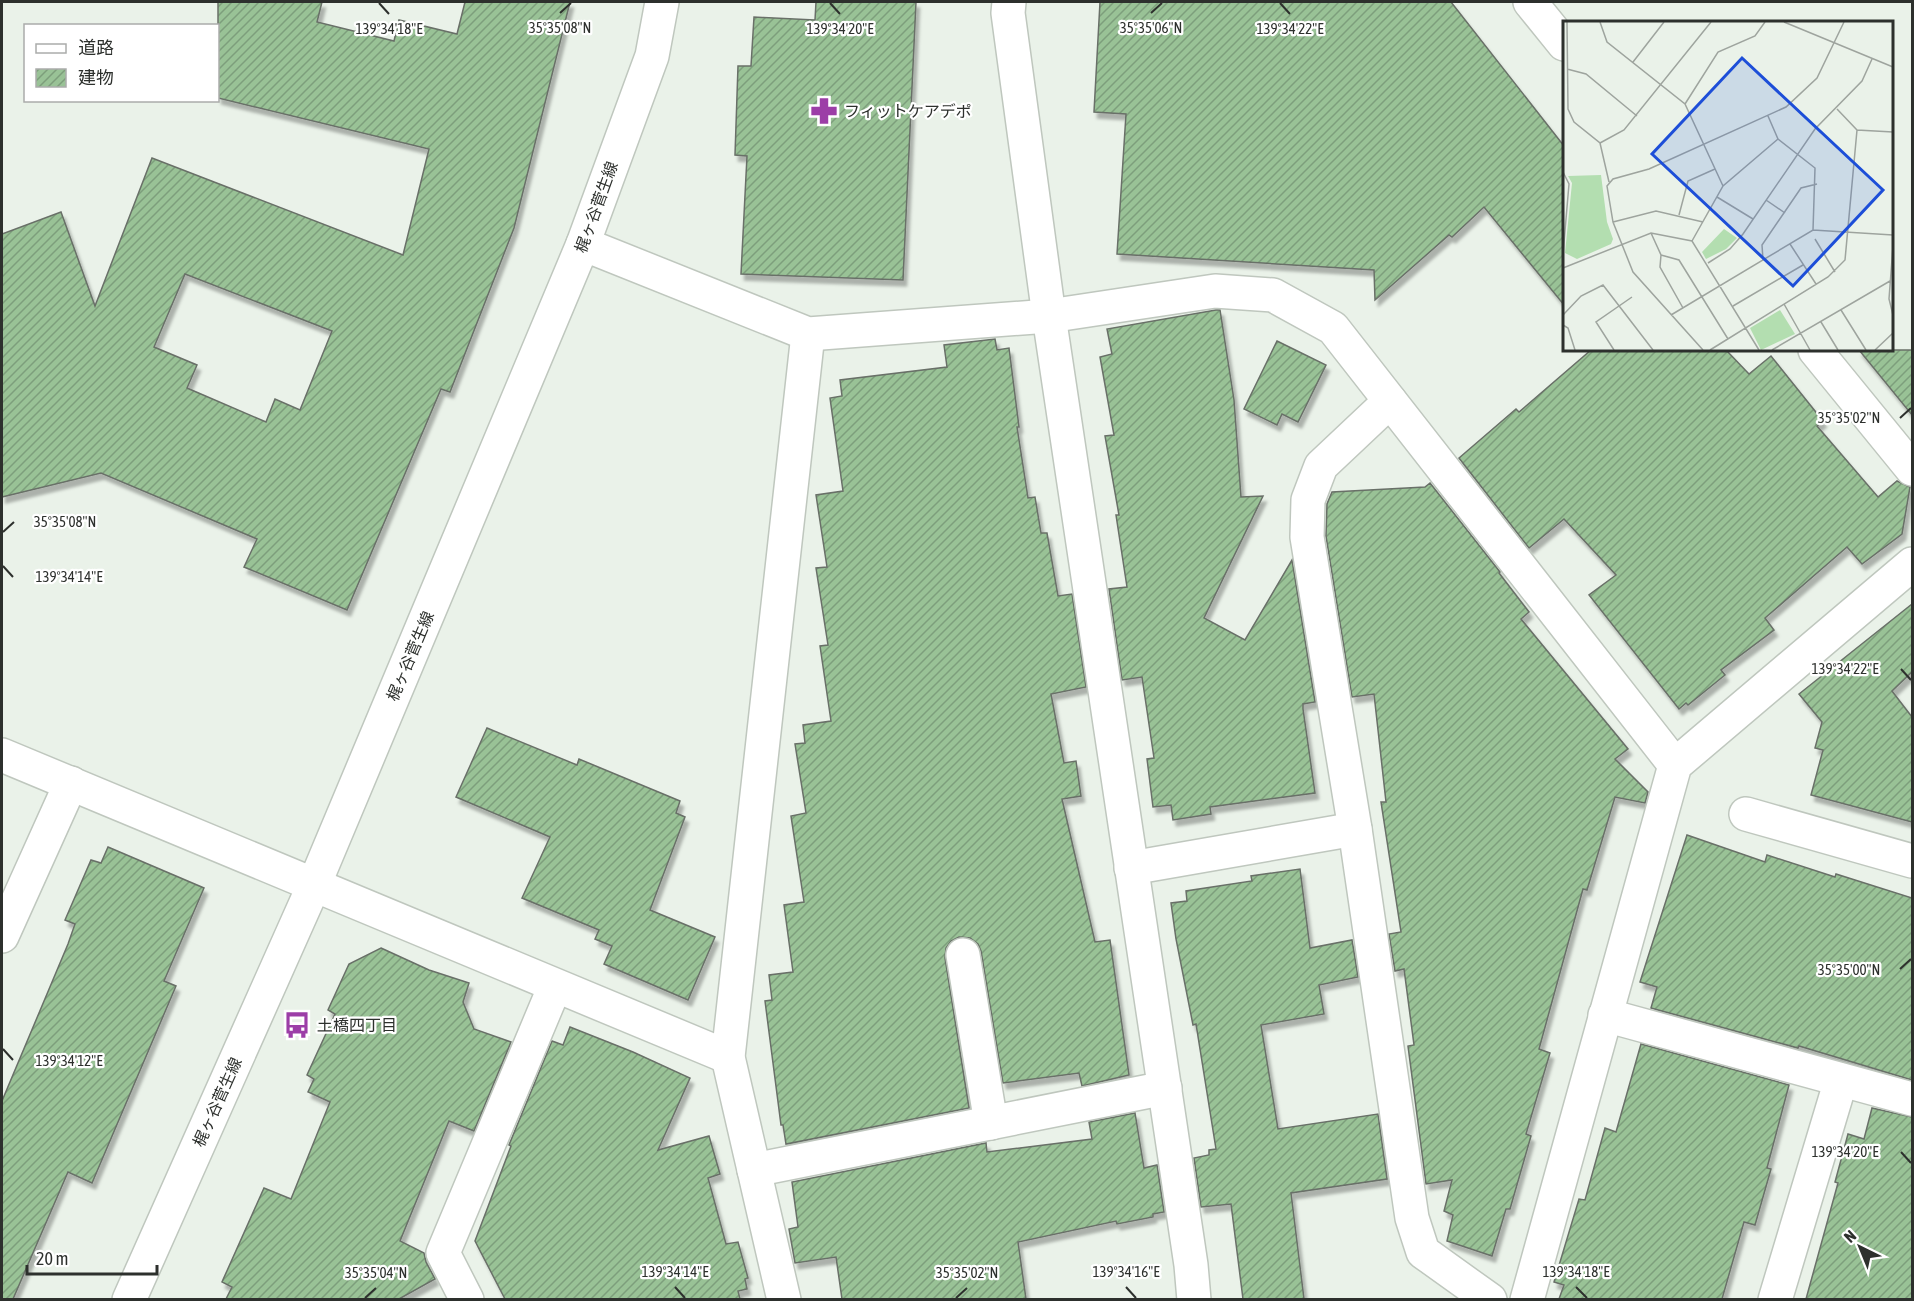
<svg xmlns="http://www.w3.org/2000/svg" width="1914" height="1301" font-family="'Asap Condensed','Noto Sans JP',sans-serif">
	<defs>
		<pattern id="building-hatch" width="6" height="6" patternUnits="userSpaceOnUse" patternTransform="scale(1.5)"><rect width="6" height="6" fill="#99c296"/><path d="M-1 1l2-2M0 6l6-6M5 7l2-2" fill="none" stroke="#7d9e7b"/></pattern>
		<filter id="shadow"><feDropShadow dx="3.5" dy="6" stdDeviation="1.5" flood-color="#0004"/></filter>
	</defs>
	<rect width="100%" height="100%" fill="#eaf2e9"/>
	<g fill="url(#building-hatch)" stroke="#697068" stroke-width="1.5" fill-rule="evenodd" filter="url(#shadow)">
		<path d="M 218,2 L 322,2 L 317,22 L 394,41 L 399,20 L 457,34 L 465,2 L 570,2 L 514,228 L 450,392 L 441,389 L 347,610 L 244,567 L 257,539 L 101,473 L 2,497 L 2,234 L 61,212 L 95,306 L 152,158 L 403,255 L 429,149 L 218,98 ZM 185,274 L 332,331 L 300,410 L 275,399 L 266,422 L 187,388 L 197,365 L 154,347 Z"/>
		<polygon points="816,2 916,2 903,280 741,274 747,156 735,155 738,66 751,66 754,17 815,20"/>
		<polygon points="1100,2 1451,2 1564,146 1564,305 1484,207 1452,237 1449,235 1375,300 1374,270 1117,254 1126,114 1094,112"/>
		<polygon points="1216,310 1220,310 1234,400 1241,497 1263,496 1204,618 1245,640 1292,560 1315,702 1303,704 1303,709 1315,793 1210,807 1211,814 1173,820 1171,805 1153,807 1147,759 1154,758 1142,677 1122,680 1109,589 1127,587 1116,515 1119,515 1105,436 1114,435 1100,357 1112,354 1107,329"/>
		<polygon points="995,339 997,350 1009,348 1019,427 1017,427 1028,498 1035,497 1041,533 1047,533 1058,596 1072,594 1086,687 1051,694 1064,763 1076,761 1081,796 1062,799 1095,942 1110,940 1129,1075 1082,1086 1079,1073 1003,1083 981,951 978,944 970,938 959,937 951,941 946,948 945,958 969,1108 786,1144 783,1125 781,1125 765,1001 772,1000 769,975 793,972 784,905 804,902 791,816 806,813 795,744 805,743 803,725 831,721 820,646 828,645 816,568 827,567 816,495 843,491 830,398 842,396 840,380 947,367 944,345"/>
		<polygon points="1277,341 1326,365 1298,422 1282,414 1277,425 1244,409"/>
		<polygon points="1591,350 1726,350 1749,374 1771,356 1823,421 1817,426 1878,497 1897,481 1910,487 1902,534 1862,564 1847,547 1765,618 1774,630 1721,670 1725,675 1688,705 1686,703 1679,709 1589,595 1616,575 1564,519 1529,548 1459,458 1516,409 1519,412"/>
		<polygon points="1859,350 1912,350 1912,415"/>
		<polygon points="1430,483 1500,572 1499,573 1529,612 1521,619 1628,749 1615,759 1648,792 1645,803 1615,797 1587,890 1583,889 1539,1049 1550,1053 1526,1134 1531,1136 1510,1209 1506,1209 1492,1256 1447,1241 1453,1215 1444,1211 1452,1180 1426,1184 1408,1046 1414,1045 1404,969 1395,971 1389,934 1401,932 1381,802 1386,802 1374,694 1352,697 1326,536 1327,504 1332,492 1425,487"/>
		<polygon points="1912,604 1912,672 1892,691 1912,717 1912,822 1811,795 1823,750 1815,748 1822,722 1799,694"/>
		<polygon points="487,728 577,765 579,759 680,801 676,813 685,817 650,910 715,937 688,1000 604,964 612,946 595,939 599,930 522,898 550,837 456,797"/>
		<polygon points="1687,835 1765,862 1767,855 1835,877 1836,874 1912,898 1912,1080 1799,1046 1798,1048 1651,1008 1657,987 1640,982"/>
		<polygon points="108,847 204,888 164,981 176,986 92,1183 68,1172 13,1299 2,1299 2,1101 68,944 75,924 65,920 91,860 101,863"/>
		<polygon points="1300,869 1310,948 1352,940 1358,977 1319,985 1324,1014 1261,1025 1278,1129 1378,1114 1387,1179 1291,1193 1304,1299 1243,1299 1231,1204 1201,1207 1194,1158 1209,1155 1209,1150 1216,1149 1196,1024 1193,1025 1176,939 1171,903 1187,901 1186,891 1252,881 1251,876"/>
		<polygon points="381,948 429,970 469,983 463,1002 474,1029 511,1042 474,1131 449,1121 400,1241 424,1253 426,1262 435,1279 399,1299 226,1299 232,1287 222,1282 264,1188 291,1199 330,1102 308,1092 314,1079 307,1075 335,1014 328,1010 349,964"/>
		<polygon points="570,1027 633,1052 690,1078 658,1150 709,1136 720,1174 708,1178 726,1244 738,1242 748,1278 745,1279 747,1289 738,1291 740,1299 505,1299 475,1241 511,1146 509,1145 552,1041 563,1045"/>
		<polygon points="1641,1044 1789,1085 1767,1168 1771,1169 1755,1225 1744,1222 1722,1299 1559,1299 1564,1285 1554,1282 1579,1199 1585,1200 1605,1128 1616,1132"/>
		<polygon points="1872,1108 1912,1117 1912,1299 1806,1299 1838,1183 1835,1182 1848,1134 1864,1139"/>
		<polygon points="1135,1113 1144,1168 1157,1165 1164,1212 1153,1214 1153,1217 1117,1224 1116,1221 1018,1242 1026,1299 842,1299 836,1257 795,1263 789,1229 798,1227 792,1182 986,1143 987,1152 1092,1139 1089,1122"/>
	</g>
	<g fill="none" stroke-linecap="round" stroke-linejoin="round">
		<defs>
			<g id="minor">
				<polyline points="1009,2 1008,13 1049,316 1191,1265 1194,1300"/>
				<polyline points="1530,2 1564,44"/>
				<polyline points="583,244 808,334 1049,316 1215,291 1273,295 1333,328 1675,765"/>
				<polyline points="1815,350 1912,469"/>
				<polyline points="1390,401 1321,466 1308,500 1307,537 1355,829 1412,1218 1423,1252 1490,1300"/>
				<polyline points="2,755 728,1057"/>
				<polyline points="1746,814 1912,861"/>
				<polyline points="1131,868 1355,829"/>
				<polyline points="2,936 71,783"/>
				<polyline points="963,955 991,1123"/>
				<polyline points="1605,1015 1912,1099"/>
				<polyline points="754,1170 1165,1088"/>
				<polyline points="129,1300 314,885 583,244 652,56 662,2"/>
				<polyline points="467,1300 443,1253 555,986"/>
				<polyline points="784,1300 728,1057 808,334"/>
				<polyline points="1527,1300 1675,765 1912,564"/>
				<polyline points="1775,1300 1841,1080"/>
			</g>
		</defs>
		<use href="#minor" stroke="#bfc7be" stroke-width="36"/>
		<use href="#minor" stroke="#fff" stroke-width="33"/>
	</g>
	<path fill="none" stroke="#2d302d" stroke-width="2" d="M 379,3 L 389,14M 830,3 L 840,14M 1280,3 L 1290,14M 560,13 L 571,3M 1151,13 L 1162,3M 1900,418 L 1911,408M 3,532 L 14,522M 3,566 L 13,577M 1901,669 L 1911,680M 1900,969 L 1911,959M 3,1049 L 13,1060M 1901,1152 L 1911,1163M 675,1287 L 685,1298M 1126,1287 L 1136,1298M 1576,1287 L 1587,1298M 365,1298 L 376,1288M 956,1298 L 967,1288"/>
	<defs>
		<symbol id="pharmacy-bare" viewBox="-9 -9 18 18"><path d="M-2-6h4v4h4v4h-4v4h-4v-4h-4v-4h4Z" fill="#9c3ea7" stroke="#fff" stroke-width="2.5" paint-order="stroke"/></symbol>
		<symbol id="bus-bare" viewBox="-9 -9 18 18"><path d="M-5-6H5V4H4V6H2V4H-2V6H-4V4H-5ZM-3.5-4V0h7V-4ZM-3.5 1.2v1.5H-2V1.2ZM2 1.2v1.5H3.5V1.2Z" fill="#9c3ea7" stroke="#fff" stroke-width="2.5" paint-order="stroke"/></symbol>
	</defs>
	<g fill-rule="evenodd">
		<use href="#pharmacy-bare" x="805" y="92" width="38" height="38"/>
		<use href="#bus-bare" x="278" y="1006" width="38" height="38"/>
	</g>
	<g text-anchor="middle" stroke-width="4.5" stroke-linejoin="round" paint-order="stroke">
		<g font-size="16" fill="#2d302d" stroke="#fff" text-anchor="start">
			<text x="844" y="117">フィットケアデポ</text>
			<text x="317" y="1031">土橋四丁目</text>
		</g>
		<g font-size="16" fill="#2d302d" stroke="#fff">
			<text transform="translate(596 207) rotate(-70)" y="6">梶ヶ谷菅生線</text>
			<text transform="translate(410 656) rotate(-67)" y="6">梶ヶ谷菅生線</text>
			<text transform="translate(217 1102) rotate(-66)" y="6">梶ヶ谷菅生線</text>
		</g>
	</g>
	<g transform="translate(1563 21)">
		<rect width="330" height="330" fill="#eaf2e9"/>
		<path d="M 38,154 L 44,201 L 50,218 L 48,223 L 14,238 L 2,232 L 9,162 L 5,155 ZM 161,208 L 174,217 L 163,228 L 143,238 L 139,231 ZM 217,289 L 232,313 L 198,329 L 187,307 Z" fill="#b3deb0"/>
		<path fill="none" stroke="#9ea49e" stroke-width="1.5" d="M 4,1 L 5,88 L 11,101 L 37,122 L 46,161M 37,1 L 44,21 L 122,83 L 160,165M 221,1 L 330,46M 70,41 L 101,1M 4,48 L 23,53 L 74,95M 122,83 L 155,31 L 192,15 L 202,1M 274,88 L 294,109 L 330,111M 205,95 L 215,118 L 252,147 L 250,209M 37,122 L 61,109 L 148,1M 0,151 L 6,163 L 0,233M 154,176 L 190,198M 203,179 L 222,192M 116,194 L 125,160 L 152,148M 50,201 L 93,190 L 140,201M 88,212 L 98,234 L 97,246 L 120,287M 252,218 L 272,251M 129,220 L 160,165 L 215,118M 227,223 L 253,263M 330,225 L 326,278 L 330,294M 98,234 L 116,239 L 165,318M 200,239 L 199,224 L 238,167 L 254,163M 145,242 L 167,228 L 180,213 L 252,108 L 299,60 L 309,38M 0,247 L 88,212 L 129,220 L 196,329M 221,283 L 247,329M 170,285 L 240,244M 278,289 L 303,329M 0,294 L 18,275 L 40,264 L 90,329M 108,294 L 250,209 L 330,214M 258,301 L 275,329M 0,304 L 5,307 L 12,329M 51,329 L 33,301 L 69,276M 140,329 L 70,251 L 50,201 L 44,165 L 50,158 L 86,148 L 223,86 L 254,57 L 281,1M 147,329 L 265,256 L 282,239 L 294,109M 209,329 L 327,260M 312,329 L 330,312"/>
		<path fill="#1d4ed8" fill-opacity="0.15" stroke="#1d4ed8" stroke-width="3" d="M 179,37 L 320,169 L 230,265 L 89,133 Z"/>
		<rect width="330" height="330" fill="none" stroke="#2d302d" stroke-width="3"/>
	</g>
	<g font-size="15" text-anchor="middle" fill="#2d302d" stroke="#fff" stroke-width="4.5" stroke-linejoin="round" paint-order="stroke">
		<text x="560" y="33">35°35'08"N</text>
		<text x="1151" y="33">35°35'06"N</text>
		<text x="389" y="34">139°34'18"E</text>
		<text x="840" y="34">139°34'20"E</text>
		<text x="1290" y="34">139°34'22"E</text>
		<text x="1849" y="423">35°35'02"N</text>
		<text x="65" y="527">35°35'08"N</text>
		<text x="69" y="582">139°34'14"E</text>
		<text x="1845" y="674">139°34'22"E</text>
		<text x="1849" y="975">35°35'00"N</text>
		<text x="69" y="1066">139°34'12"E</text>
		<text x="1845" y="1157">139°34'20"E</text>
		<text x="675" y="1277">139°34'14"E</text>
		<text x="1126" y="1277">139°34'16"E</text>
		<text x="1576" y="1277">139°34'18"E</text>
		<text x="376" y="1278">35°35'04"N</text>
		<text x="967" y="1278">35°35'02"N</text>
	</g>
	<rect width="1914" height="1301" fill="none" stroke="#2d302d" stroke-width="6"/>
	<rect x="24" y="24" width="195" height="78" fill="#ffffff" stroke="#abacab" stroke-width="1.5"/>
	<rect x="36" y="44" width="30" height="9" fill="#ffffff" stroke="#abacab" stroke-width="1.5"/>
	<text x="78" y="54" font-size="18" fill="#2d302d">道路</text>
	<rect x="36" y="69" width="30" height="18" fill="url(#building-hatch)" stroke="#abacab" stroke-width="1.5"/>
	<text x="78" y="84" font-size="18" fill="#2d302d">建物</text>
	<g transform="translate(1860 1247) rotate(317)" stroke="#ffffff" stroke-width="4.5" paint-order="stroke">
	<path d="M0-4.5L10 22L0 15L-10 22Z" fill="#2d302d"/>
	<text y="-9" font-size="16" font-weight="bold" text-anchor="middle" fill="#2d302d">N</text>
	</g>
	<path d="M27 1265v9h130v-9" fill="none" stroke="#2d302d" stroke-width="3"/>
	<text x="36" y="1265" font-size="18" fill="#2d302d" stroke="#ffffff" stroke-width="4.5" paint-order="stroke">20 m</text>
</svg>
